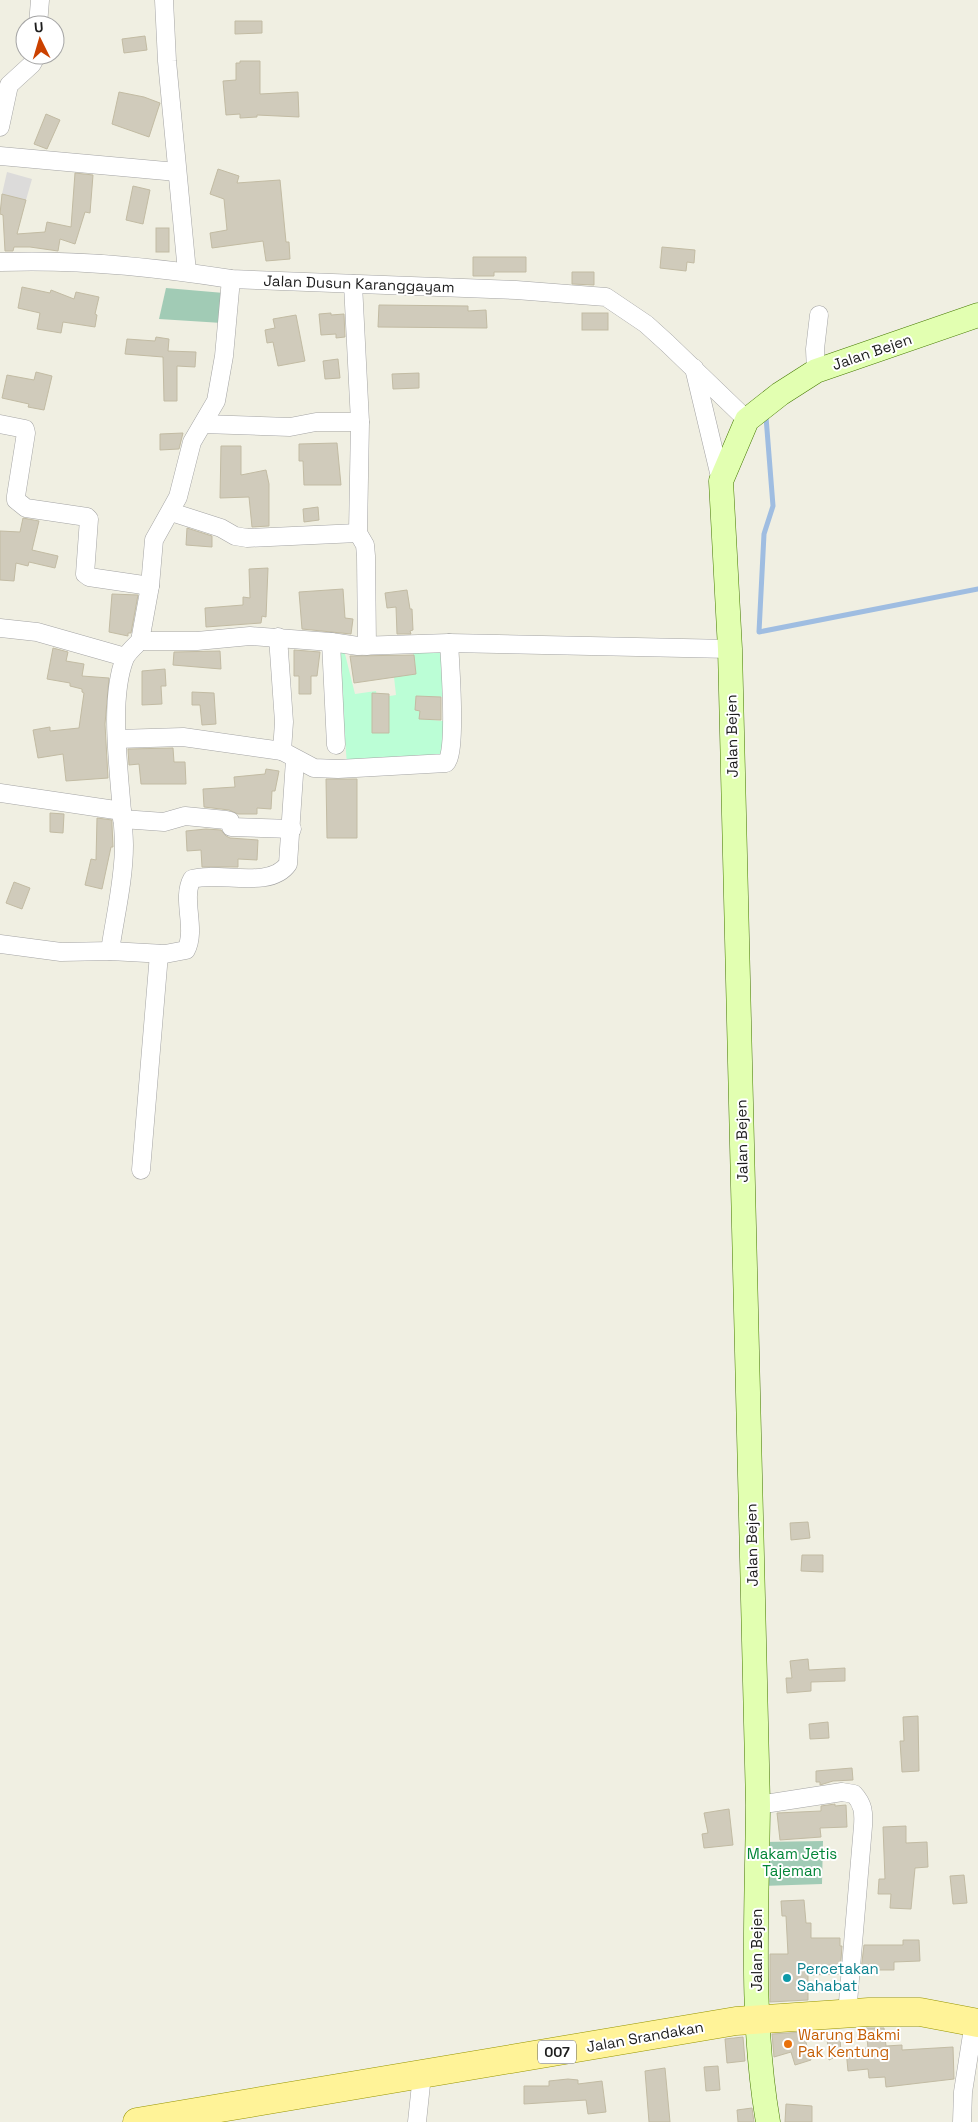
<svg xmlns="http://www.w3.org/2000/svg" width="978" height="2122" font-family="'Space Grotesk',sans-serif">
	<rect width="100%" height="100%" fill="#f0efe2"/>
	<polygon fill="#dcdbda" points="7,172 32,179 26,200 2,194"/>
	<g fill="#a1cbb5">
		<polygon points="166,288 224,293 222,323 159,319"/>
		<polygon points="823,1841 822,1884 762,1886 763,1842"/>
	</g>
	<polygon fill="#bbfed6" points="412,645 445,648 446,697 416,696 415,710 420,711 420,719 445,721 447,758 347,765 338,646 343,646 355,694 376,691 377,698 396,695 394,677 416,673"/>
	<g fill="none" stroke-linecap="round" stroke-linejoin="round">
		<polyline stroke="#9fbde1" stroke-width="5" points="766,417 773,506 764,534 759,632 978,589"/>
	</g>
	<g fill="#d0cbbb" stroke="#c2bba3">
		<polygon points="235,21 262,21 262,33 235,34"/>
		<polygon points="145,36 147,50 124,53 122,39"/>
		<polygon points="240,61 260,61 260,94 298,92 299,117 257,115 257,117 240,118 240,114 226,115 223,81 236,80 236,63 240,63"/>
		<polygon points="119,92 144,97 160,103 149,137 112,124"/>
		<polygon points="46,114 60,120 47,149 34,144"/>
		<polygon points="218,169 239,176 237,183 280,180 286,242 289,242 290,259 266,261 263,241 212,248 210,233 227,230 224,199 210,194"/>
		<polygon points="75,173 93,175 90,213 85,212 75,244 60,239 58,251 30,247 14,247 13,251 5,251 3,215 0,214 2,194 26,200 17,234 45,232 47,222 71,227"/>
		<polygon points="133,186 150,190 143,224 126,220"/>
		<rect x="156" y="228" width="13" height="24"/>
		<polygon points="662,247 695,250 694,263 687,262 686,271 660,268"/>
		<polygon points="473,257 526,257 526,272 494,272 494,276 473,276"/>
		<polygon points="572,272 594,272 594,285 572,284"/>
		<polygon points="22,287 50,293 51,290 74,299 76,292 99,297 95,314 97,315 95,327 63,322 61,333 37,329 40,313 18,308"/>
		<polygon points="379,305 468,306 468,311 486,310 487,328 378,327"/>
		<polygon points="331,313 331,315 344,314 345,337 336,338 336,334 321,335 319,314"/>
		<rect x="582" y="313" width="26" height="17"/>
		<polygon points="296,315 305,361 278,366 273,342 267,343 265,330 275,328 273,319"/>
		<polygon points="156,337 169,339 168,351 196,352 195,367 177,366 177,401 164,401 163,357 125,354 127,339 155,341"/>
		<polygon points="338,359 340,378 325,379 323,361"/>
		<polygon points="36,372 52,376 44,410 28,407 29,404 2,398 7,375 34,380"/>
		<polygon points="419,373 419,388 393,389 392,374"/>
		<polygon points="183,433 179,449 160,450 160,434"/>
		<polygon points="337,443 341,485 304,485 303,461 299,461 299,444"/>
		<polygon points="221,446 241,446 241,475 266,470 269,484 269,526 252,527 249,497 220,498"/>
		<polygon points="318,507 319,520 304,522 303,509"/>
		<polygon points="23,518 39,521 32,550 58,556 55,568 29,562 28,566 16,563 14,581 0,580 0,531 20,532"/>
		<polygon points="187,528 212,536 212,547 186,545"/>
		<polygon points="268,568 266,617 262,616 261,623 206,627 205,608 243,605 243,597 250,598 249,569"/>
		<polygon points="343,589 345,618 353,619 351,634 302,629 299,592"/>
		<polygon points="407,590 410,609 412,609 413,630 410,631 411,634 397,634 396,607 387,608 385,593"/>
		<polygon points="112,594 138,595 131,633 128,633 128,636 109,632"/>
		<polygon points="53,648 68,652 66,661 84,664 82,676 109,678 105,724 108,778 66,781 63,754 38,758 33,730 50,727 50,731 79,728 84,693 82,692 82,689 70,686 70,683 47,679"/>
		<polygon points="294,650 320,652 317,676 311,676 311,694 299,694 299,676 294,676"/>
		<polygon points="220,651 221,669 173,665 174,652"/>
		<polygon points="414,655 416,674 354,683 350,656"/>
		<polygon points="165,669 166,686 161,686 162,704 142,705 142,671"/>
		<polygon points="192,692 214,693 216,724 202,725 200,705 192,705"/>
		<polygon points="372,693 389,694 389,733 372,733"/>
		<polygon points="416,696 441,697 441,720 419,719 420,711 415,710"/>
		<polygon points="173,748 174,762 185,762 186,784 141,784 139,764 129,765 128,749"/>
		<polygon points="266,769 279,771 275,791 272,791 271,809 257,808 257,814 238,814 229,810 204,807 203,789 235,787 234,777 265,774"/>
		<polygon points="326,779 357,779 357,838 327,838"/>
		<polygon points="50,813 64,814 63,833 50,832"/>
		<polygon points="97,818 112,820 112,825 113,847 111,847 102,889 85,885 91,859 96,860"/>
		<polygon points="206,829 221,830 226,836 230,838 258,840 257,860 238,859 238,867 202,867 201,850 187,851 186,831"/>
		<polygon points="14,882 30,888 22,909 6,903"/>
		<polygon points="808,1522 810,1538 791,1540 790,1523"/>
		<polygon points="802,1555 823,1555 823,1572 801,1571"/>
		<polygon points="808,1659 809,1670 845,1668 845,1681 811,1682 811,1691 787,1693 786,1678 792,1678 790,1661"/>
		<polygon points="918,1716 919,1771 902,1772 900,1741 904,1741 903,1717"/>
		<polygon points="828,1722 829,1738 810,1739 809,1724"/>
		<polygon points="852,1768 853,1780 833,1781 820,1785 820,1782 816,1782 816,1771"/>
		<polygon points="835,1804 835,1806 846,1805 847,1827 820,1828 821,1837 780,1840 777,1813 821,1811 821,1806"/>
		<polygon points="729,1809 733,1845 704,1848 702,1834 708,1833 704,1813"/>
		<polygon points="906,1826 906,1843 927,1842 928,1867 915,1868 911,1909 890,1908 891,1894 878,1894 879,1879 885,1879 883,1827"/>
		<polygon points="964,1875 967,1903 953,1904 950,1876"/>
		<polygon points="804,1900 806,1923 811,1923 811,1938 840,1938 840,1946 842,1946 840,1974 808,1975 808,2000 770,2002 770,1954 788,1954 786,1916 782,1916 781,1901"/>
		<polygon points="903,1940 919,1940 920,1961 894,1962 894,1970 861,1970 864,1945 903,1945"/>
		<polygon points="866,2028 884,2028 886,2046 902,2045 902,2050 953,2047 954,2079 886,2087 885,2077 869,2078 868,2069 848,2071 846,2050 868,2048"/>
		<polygon points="803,2032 811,2060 795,2065 791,2052 774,2057 772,2034"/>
		<polygon points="840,2036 841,2054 829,2060 827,2038"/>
		<polygon points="743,2037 745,2061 727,2063 725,2039"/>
		<polygon points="718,2066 720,2090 706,2091 704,2067"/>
		<polygon points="665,2068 670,2122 649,2122 645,2071"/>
		<polygon points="568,2079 578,2080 578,2084 602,2081 606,2112 588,2114 586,2100 524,2104 524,2086 549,2086 549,2081"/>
		<polygon points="786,2104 812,2106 812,2122 785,2122"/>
		<polygon points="752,2108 754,2122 738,2122 737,2110"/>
	</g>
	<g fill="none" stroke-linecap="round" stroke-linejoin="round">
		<defs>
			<g id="street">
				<polyline points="164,0 167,61 187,272"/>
				<polyline points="38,25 40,0"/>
				<polyline points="0,127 9,85 32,64 37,55"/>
				<polyline points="0,156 177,172"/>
				<path d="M 0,262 C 77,259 155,267 231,279 L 516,290 L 606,297 L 646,324 L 667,343 L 747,420"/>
				<polyline points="231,279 224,356 216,401 192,442 178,497 154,540 150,586 140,641 197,641 250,636 331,642 358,646 449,643 730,649"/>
				<polyline points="353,284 360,422 358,533 365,545 366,556 367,646"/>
				<polyline points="694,368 721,481"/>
				<polyline points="816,371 815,349 819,315"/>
				<polyline points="0,424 25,429 26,433 16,496 16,500 26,508 87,517 89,519 85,574 89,577 150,586"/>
				<polyline points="203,424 290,427 316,422 360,422"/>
				<polyline points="171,512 221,528 235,536 247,538 358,533"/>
				<polyline points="0,628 37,632 125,657"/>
				<polyline points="331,642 336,745"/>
				<polyline points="117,739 183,737 282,751 284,722 278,637"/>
				<path d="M 282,751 L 314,768 L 338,769 L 446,763 C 457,754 450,661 449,643"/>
				<polyline points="0,793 122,811"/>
				<polyline points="122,819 164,822 185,816 226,820 230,821 231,827 292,829"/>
				<path d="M 0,944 L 61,952 L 110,951 L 165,954 L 186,950 C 197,929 181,899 192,879 C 219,871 270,890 288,864 L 295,760"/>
				<path d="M 110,951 C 115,916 124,880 124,845 C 123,793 106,705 125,658 C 128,652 135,646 140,641"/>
				<polyline points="141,1170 159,954"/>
				<path d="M 758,1805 L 842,1792 L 854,1794 C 863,1804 864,1812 863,1826 L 847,2014"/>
				<polyline points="417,2122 422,2075"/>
				<polyline points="962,2122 963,2092 974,2022"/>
			</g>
			<path id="secondary" d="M 768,2122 C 750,2017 757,1910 758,1805 L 730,649 L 721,481 L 747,420 L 780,394 L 816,371 L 978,315"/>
			<polyline id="primary" points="137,2122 736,2021 869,2012 920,2012 978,2023"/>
		</defs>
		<use href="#street" stroke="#a4a4a4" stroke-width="19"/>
		<use href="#secondary" stroke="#457900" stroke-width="25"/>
		<use href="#primary" stroke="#979500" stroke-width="29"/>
		<use href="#street" stroke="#fff" stroke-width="18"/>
		<use href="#secondary" stroke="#e2ffb1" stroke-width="24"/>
		<use href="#primary" stroke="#fff398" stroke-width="28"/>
	</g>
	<circle fill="#0f9aa8" stroke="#fff" stroke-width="2" cx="787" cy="1978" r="5"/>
	<circle fill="#e8710a" stroke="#fff" stroke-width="2" cx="788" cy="2044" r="5"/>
	<g text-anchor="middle" stroke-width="4" stroke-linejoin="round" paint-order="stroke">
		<rect fill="#fff" stroke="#616161" stroke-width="1" x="538" y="2040.5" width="38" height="23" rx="4"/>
		<g font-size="14" font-weight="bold" fill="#1d1d1d">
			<text x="557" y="2057">007</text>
		</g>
		<g font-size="15" fill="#1d1d1d" stroke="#fff">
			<text transform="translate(359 284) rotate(2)" y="5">Jalan Dusun Karanggayam</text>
			<text transform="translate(872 352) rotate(-19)" y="5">Jalan Bejen</text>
			<text transform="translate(732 736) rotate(-91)" y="5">Jalan Bejen</text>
			<text transform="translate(742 1141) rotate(-91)" y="5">Jalan Bejen</text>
			<text transform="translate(752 1545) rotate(-91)" y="5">Jalan Bejen</text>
			<text transform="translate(757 1950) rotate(-90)" y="5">Jalan Bejen</text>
			<text transform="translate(645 2037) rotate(-10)" y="5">Jalan Srandakan</text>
		</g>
		<g font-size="15" fill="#028537" stroke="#fff">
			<text x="792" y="1859">Makam Jetis<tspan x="792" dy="17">Tajeman</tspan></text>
		</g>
		<g font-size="15" fill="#0d838f" stroke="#fff" text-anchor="start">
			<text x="797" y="1974">Percetakan<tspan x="797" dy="17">Sahabat</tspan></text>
		</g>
		<g font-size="15" fill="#c56008" stroke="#fff" text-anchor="start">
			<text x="798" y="2040">Warung Bakmi<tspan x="798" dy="17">Pak Kentung</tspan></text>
		</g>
	</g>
	<g transform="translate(40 40) rotate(355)"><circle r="24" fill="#ffffff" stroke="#a5a5a5"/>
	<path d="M0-4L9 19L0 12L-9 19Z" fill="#cb4100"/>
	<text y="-8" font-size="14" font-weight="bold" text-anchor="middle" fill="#1d1d1d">U</text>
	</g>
</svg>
